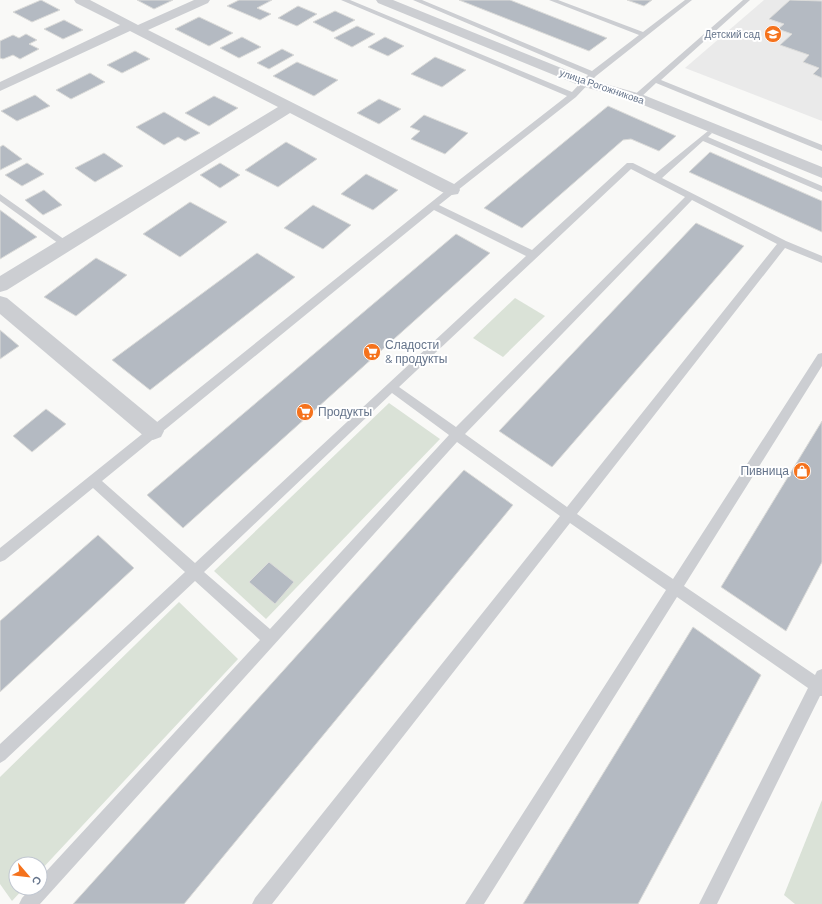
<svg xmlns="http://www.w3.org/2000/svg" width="822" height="904" font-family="Barlow,sans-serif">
	<rect width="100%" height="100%" fill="#f9f9f7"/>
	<polygon fill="#eaeaea" points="764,0 822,0 822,121 685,68"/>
	<g fill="#dae2d7">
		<polygon points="515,298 545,316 503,357 473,338"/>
		<polygon points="389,403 440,439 266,619 214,571"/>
		<polygon points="179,602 238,659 40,871 40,864 16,864 16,888 24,888 12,901 0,884 0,777"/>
		<polygon points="822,800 822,904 795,904 784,895"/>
	</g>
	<g fill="#b4bac2" stroke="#dbdbd9">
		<polygon points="41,0 60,10 32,22 13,12"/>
		<polygon points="137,0 173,0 154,9"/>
		<polygon points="239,0 272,0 257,8 271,14 260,20 227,6"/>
		<polygon points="459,0 510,0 607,38 589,51"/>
		<polygon points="627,0 652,0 644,6"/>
		<polygon points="790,0 822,1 822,78 813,74 819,68 803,62 809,55 780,45 792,34 778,29 784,24 769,19"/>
		<polygon points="298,6 317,14 297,26 278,18"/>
		<polygon points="335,11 355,20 333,32 313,22"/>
		<polygon points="199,17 233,33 209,46 175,29"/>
		<polygon points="64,20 83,30 63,39 44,29"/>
		<polygon points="357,26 375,34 352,47 334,38"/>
		<polygon points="26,34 37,40 29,44 39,49 20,59 13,55 3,59 0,58 0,41 13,35 19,38"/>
		<polygon points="242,37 261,47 239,58 220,48"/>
		<polygon points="385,37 404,46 388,56 368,47"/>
		<polygon points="282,49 294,55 269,69 257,63"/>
		<polygon points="135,51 150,59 122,73 107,65"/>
		<polygon points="435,57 466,70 442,87 411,74"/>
		<polygon points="297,62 338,80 314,96 273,76"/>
		<polygon points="90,73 105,82 71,99 56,90"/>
		<polygon points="35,95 50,106 17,121 1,111"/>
		<polygon points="214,96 238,108 209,126 185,113"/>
		<polygon points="379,99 401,109 379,124 357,113"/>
		<polygon points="608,106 676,136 659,151 631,139 623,140 522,228 484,208"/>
		<polygon points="164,112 200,133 185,141 178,137 164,145 136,127"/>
		<polygon points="424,115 468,133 445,154 411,139 420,131 410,127"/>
		<polygon points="286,142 317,159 278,187 245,170"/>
		<polygon points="3,145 22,159 0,170 0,147"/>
		<polygon points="710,152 822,201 822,232 689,172"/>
		<polygon points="104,153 123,166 95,182 75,168"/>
		<polygon points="27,163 44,174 22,186 5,175"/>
		<polygon points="220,163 240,175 220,188 200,175"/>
		<polygon points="366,174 398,190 373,210 341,194"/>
		<polygon points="44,190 62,205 43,215 25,200"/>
		<polygon points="190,202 227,222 180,257 143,234"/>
		<polygon points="313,205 351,225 323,249 284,228"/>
		<polygon points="0,210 37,237 0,259"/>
		<polygon points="696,223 744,246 552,467 499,431"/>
		<polygon points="456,234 490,253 183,528 147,495"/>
		<polygon points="257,253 295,277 150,390 112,360"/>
		<polygon points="96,258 127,275 76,316 44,297"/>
		<polygon points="0,330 19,346 0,359"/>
		<polygon points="46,409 66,424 32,452 13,436"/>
		<polygon points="822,421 822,562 786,631 721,587"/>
		<polygon points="464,470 513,505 184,904 73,904"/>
		<polygon points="98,535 134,568 0,692 0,621"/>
		<polygon points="269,562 294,582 275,604 249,582"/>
		<polygon points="693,627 761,675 638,904 523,904"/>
	</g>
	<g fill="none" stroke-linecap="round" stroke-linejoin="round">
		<g fill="#ccced2" fill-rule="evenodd">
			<path d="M 341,0 L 350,0 L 572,92 L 588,75 L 413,0 L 422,0 L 592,71 L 639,35 L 549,0 L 558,0 L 643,32 L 685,0 L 692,0 L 596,76 L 576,97 L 439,205 L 532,250 L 627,163 L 633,163 L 655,174 L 708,131 L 712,133 L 708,137 L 822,186 L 822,192 L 703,141 L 662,178 L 786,241 L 822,256 L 822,263 L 785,248 L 577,514 L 673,579 L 818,354 L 822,353 L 822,366 L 684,586 L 815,675 L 817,671 L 822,669 L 822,696 L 820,696 L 717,904 L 699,904 L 808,688 L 677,597 L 484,904 L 465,904 L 666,590 L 570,523 L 272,904 L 252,904 L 255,898 L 560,516 L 457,442 L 40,904 L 19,904 L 22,898 L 31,888 L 40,888 L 40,878 L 260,640 L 195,581 L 5,760 L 0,763 L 0,744 L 185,572 L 93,488 L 5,560 L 0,562 L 0,548 L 449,188 L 567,96 ZM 631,169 L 685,197 L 456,427 L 399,387 ZM 692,200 L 777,244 L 567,507 L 465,434 ZM 434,210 L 526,256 L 195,563 L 102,481 ZM 392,393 L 449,435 L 270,629 L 204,572 Z"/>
			<polygon points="743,0 750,0 661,80 822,145 822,151 656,83 639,99 632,97"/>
			<polygon points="0,194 68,242 70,244 68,246 62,246 0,201"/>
		</g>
		<g fill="#ccced2" fill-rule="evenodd">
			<polygon points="74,0 90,0 138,25 194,0 210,0 208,3 148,30 458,186 460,190 458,194 452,195 446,194 290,113 7,290 0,292 0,276 278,107 130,31 0,91 0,82 120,25 76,3"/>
			<polygon points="0,296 7,298 161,425 164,431 161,437 153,440 145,437 0,314"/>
		</g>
		<polygon fill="#ccced2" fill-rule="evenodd" points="376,0 393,0 591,80 641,94 822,167 822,178 631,100 581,86 378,3"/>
	</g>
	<defs>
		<symbol id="school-disc" viewBox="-11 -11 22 22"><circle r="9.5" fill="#f5721c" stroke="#fff"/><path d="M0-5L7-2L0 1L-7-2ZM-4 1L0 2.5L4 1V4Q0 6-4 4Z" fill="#fff"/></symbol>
		<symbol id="supermarket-disc" viewBox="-11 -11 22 22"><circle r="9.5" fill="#f5721c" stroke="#fff"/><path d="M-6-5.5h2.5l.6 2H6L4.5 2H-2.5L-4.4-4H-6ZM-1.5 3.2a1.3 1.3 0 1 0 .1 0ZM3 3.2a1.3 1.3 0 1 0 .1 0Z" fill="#fff"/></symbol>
		<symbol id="shop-disc" viewBox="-11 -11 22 22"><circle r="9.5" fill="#f5721c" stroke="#fff"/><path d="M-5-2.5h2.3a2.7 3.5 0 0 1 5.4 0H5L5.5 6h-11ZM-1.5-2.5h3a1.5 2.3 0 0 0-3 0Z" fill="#fff"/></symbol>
	</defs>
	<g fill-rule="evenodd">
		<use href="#school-disc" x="763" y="24" width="20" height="20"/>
		<use href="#supermarket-disc" x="362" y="342" width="20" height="20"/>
		<use href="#supermarket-disc" x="295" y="402" width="20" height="20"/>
		<use href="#shop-disc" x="792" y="461" width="20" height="20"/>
	</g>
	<g text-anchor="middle" stroke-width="4" stroke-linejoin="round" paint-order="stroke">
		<g font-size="10" fill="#65748b" stroke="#fff" text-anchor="end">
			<text x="760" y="38">Детский сад</text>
		</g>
		<g font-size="10" fill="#65748b" stroke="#fff">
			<text transform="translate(602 86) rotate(19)" y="4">улица Рогожникова</text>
		</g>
		<g font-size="12" fill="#65748b" stroke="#fff" text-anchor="start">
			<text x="385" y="349">Сладости<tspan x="385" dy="14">&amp; продукты</tspan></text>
			<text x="318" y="416">Продукты</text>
			<text x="789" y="475" text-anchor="end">Пивница</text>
		</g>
	</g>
	<g transform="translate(28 876) rotate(118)"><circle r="19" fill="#ffffff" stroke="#c1c7d1"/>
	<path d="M0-3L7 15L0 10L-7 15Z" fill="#f5721c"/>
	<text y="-6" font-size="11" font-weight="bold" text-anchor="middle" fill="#65748b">С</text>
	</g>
</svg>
